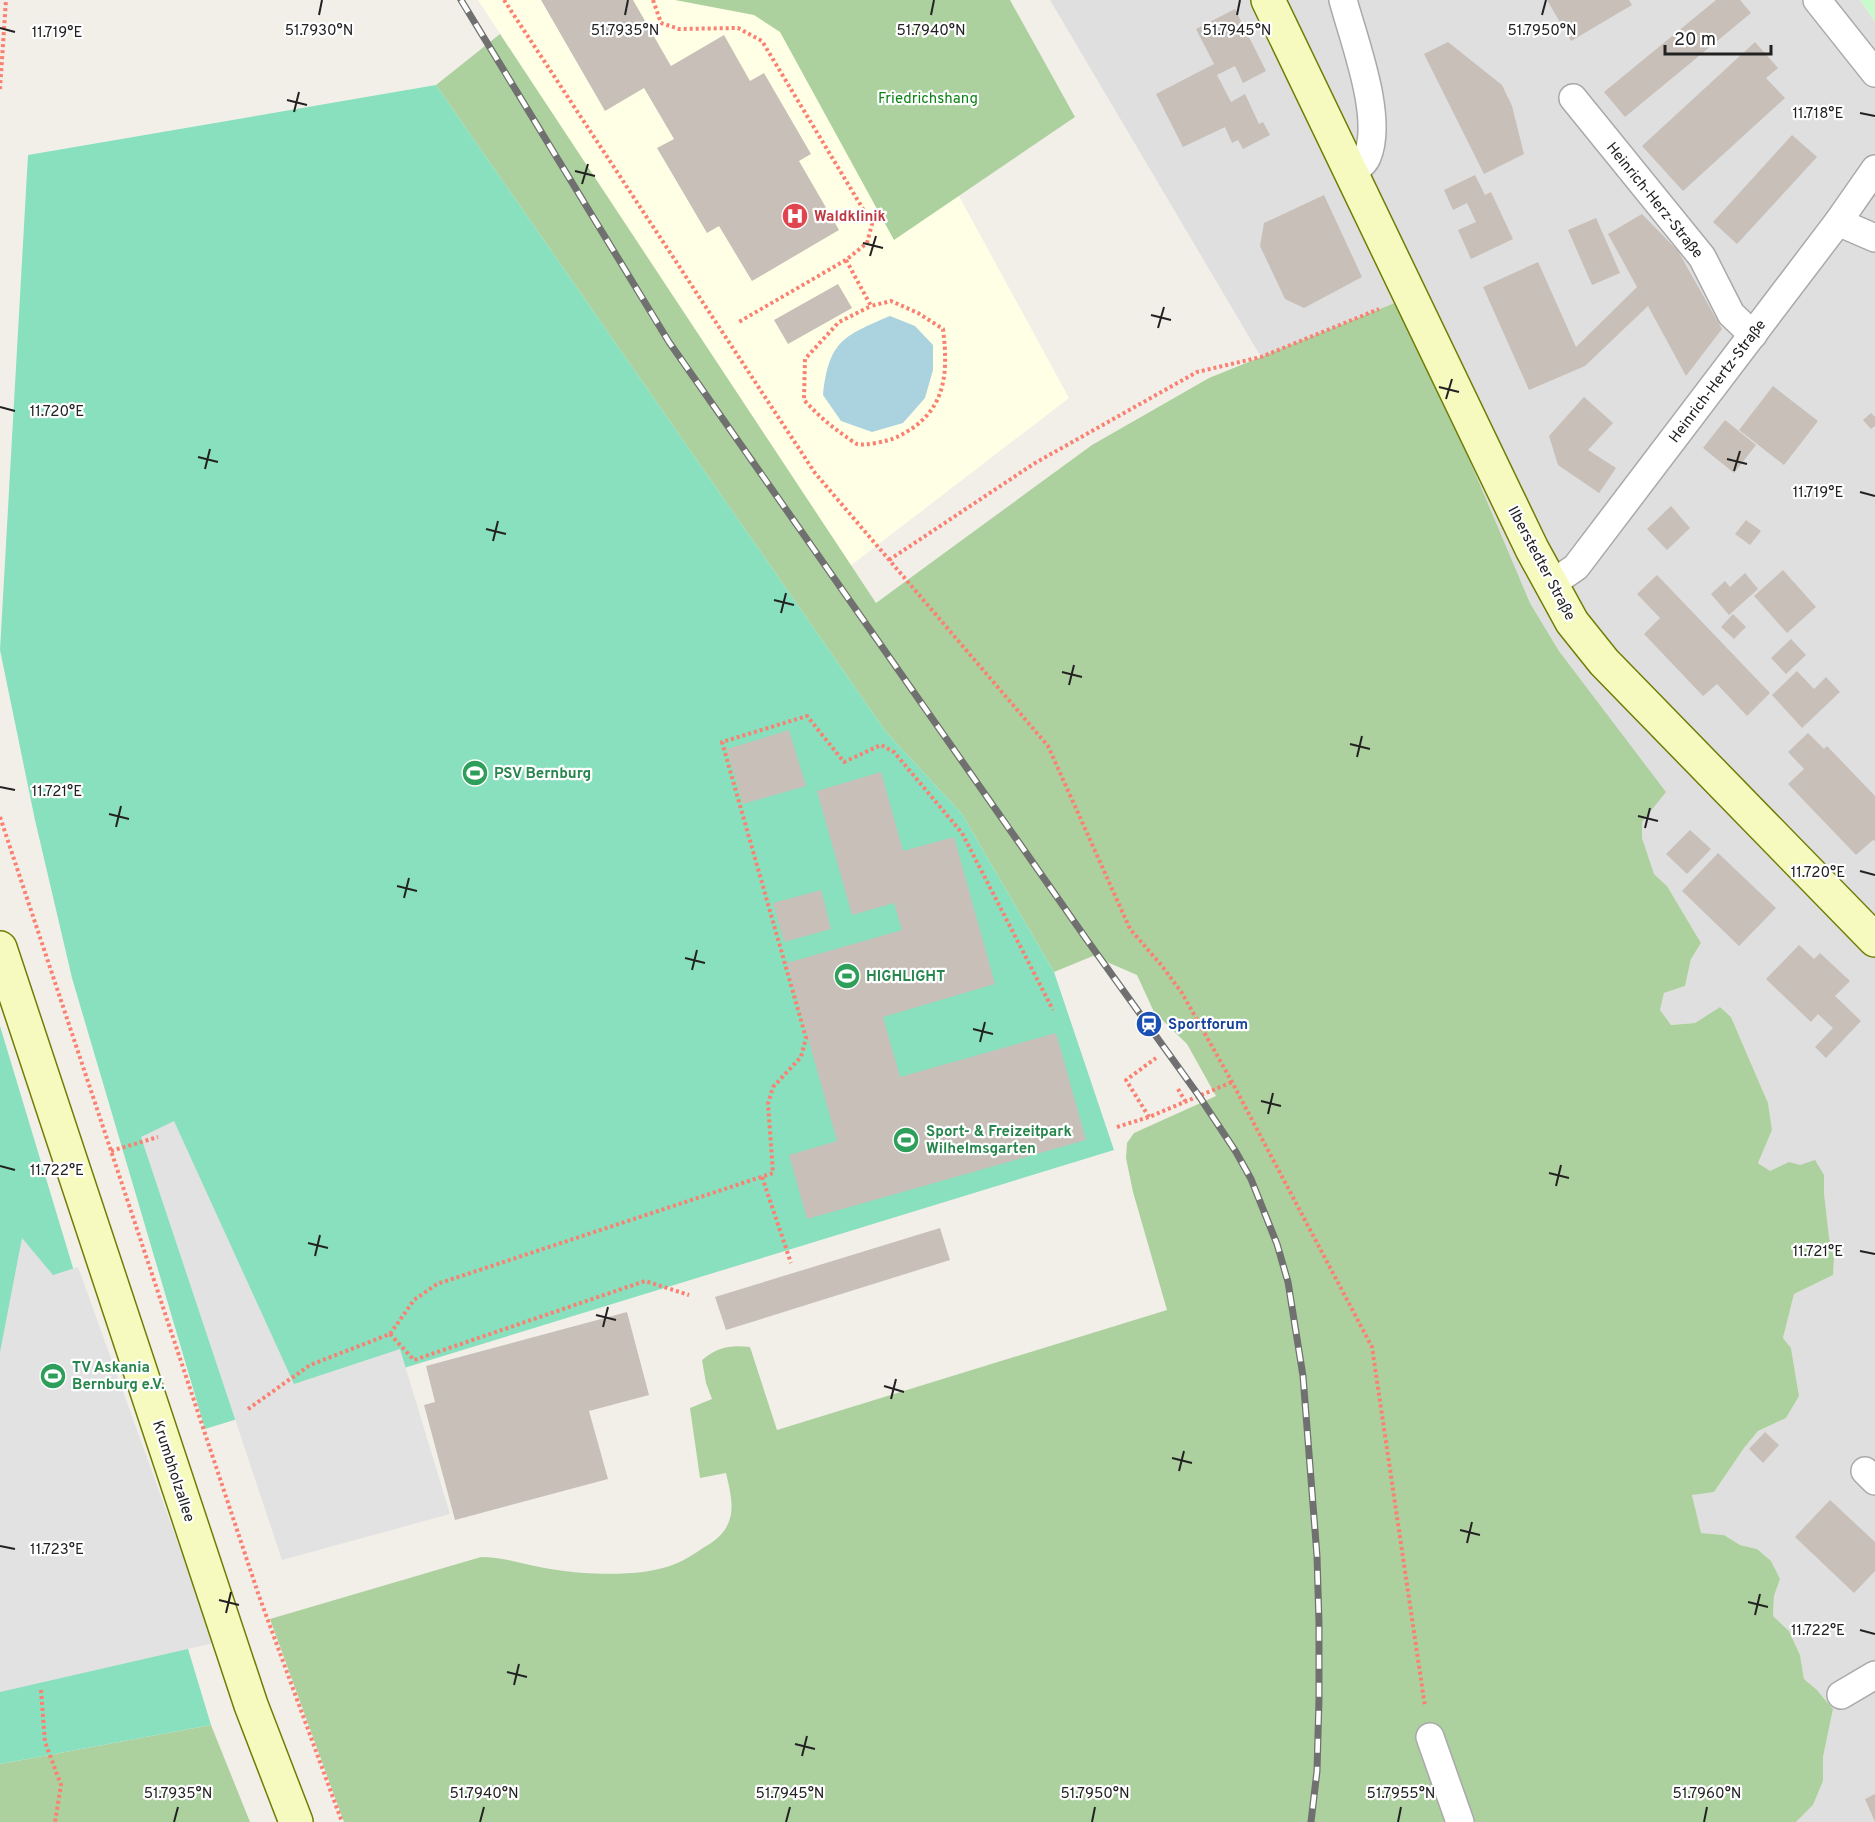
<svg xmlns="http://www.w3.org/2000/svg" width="1875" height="1822" font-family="Overpass,sans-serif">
	<rect width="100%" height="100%" fill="#f2efe9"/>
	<polygon fill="#e0dfdf" points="1050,0 1860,0 1875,22 1875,1822 1796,1822 1813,1805 1823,1781 1823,1757 1833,1708 1817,1690 1804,1679 1800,1655 1789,1631 1773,1616 1774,1596 1780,1579 1757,1549 1740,1545 1724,1535 1700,1533 1692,1494 1714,1492 1744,1448 1758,1431 1786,1418 1799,1396 1791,1348 1783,1338 1794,1294 1833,1275 1834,1259 1829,1237 1824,1193 1824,1175 1789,1162 1770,1172 1758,1162 1772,1130 1768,1103 1731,1017 1720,1007 1695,1023 1670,1025 1660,1010 1664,993 1685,986 1691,959 1701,943 1667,886 1654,874 1646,856 1642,838 1642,822 1665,791 1559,651 1530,603 1402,300 1261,357"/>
	<polygon fill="#ffffe5" points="478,0 852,0 1069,398 850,566"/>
	<g fill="#add19e">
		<polygon points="675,0 1010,0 1075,117 894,240 780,32 754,15"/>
		<path d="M 500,34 L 876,603 L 1092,445 L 1209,378 L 1402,300 L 1530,603 L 1559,651 L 1666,792 L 1642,822 L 1642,838 L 1654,874 L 1667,886 L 1701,943 L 1691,959 L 1685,986 L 1664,993 L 1660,1010 L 1671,1025 L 1695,1023 L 1720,1007 L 1731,1017 L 1768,1103 L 1772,1130 L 1758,1163 L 1770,1171 L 1789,1162 L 1800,1165 L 1815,1160 L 1824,1175 L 1824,1193 L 1829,1237 L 1834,1259 L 1833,1275 L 1794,1294 L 1783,1338 L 1791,1348 L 1799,1396 L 1786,1418 L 1758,1431 L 1744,1448 L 1714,1492 L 1692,1495 L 1701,1533 L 1724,1535 L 1740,1545 L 1757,1549 L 1771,1561 L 1780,1579 L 1774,1596 L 1773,1616 L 1789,1631 L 1800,1655 L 1804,1679 L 1817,1690 L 1833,1709 L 1823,1757 L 1823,1781 L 1813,1805 L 1796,1822 L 344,1822 L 270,1619 L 481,1557 C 507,1557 531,1567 557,1570 C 590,1575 644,1577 675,1564 C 685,1560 694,1554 703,1548 C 717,1540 728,1531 731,1514 C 733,1501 729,1486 726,1473 L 700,1478 L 690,1408 L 712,1399 L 706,1383 L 702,1360 C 718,1347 730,1345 750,1347 L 777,1430 L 1167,1310 L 1133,1192 L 1126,1158 L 1127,1143 L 1134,1133 L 1216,1096 L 1187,1044 L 1154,1012 L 1137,975 L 1093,956 L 1054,972 L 962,814 L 886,732 L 436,85 Z"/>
		<polygon points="211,1725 250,1822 0,1822 0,1764"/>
	</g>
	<polygon fill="#c8facc" points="1860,0 1875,0 1875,22"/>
	<g fill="#88e0be">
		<polygon points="436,85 886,732 962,814 1054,972 1114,1150 205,1429 72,978 35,820 0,650 28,155"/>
		<polygon points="0,1026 211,1725 0,1764"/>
	</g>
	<g fill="#e2e2e2">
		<polygon points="174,1121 294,1384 400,1349 450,1514 282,1560 141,1137"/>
		<polygon points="22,1238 53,1275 78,1267 214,1643 0,1692 0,1352"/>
	</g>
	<path fill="#aad3df" d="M 890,316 L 915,326 L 933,345 L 933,370 L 925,398 L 903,423 L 872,432 L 841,421 L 823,395 C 829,341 843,336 890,316 Z"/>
	<g fill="#c7bfb8">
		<polygon points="541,0 633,0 671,66 724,35 750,81 764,73 811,154 799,161 839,230 752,281 719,226 707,233 657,148 674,139 644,88 605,111"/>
		<polygon points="1547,0 1629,0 1632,5 1571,41"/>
		<polygon points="1716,0 1740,0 1751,13 1625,117 1604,92"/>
		<polygon points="1235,9 1266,71 1243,83 1235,66 1217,75 1231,102 1245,94 1259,124 1263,122 1270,135 1243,149 1238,140 1232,143 1225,127 1183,147 1156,94 1214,64 1196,29"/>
		<polygon points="1448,42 1502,85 1512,106 1524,154 1484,174 1424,54"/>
		<polygon points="1755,42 1778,68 1766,78 1785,98 1683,191 1642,146"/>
		<polygon points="1792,135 1817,157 1737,244 1713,222"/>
		<polygon points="1475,175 1485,195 1491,192 1513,239 1471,259 1458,230 1476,222 1467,203 1453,210 1444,190"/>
		<polygon points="1324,195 1362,277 1304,308 1285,299 1260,246 1264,223"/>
		<polygon points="1642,214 1678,251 1722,329 1686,376 1648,306 1585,366 1529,390 1483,287 1538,262 1576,347 1637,287 1608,234"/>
		<polygon points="1596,218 1620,273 1592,285 1568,230"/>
		<polygon points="838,284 852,308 788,344 774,320"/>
		<polygon points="1773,386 1818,421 1784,465 1739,430"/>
		<polygon points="1584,397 1613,423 1588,450 1616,468 1599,493 1558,465 1549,436"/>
		<polygon points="1871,413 1875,417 1875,426 1871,429 1863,420"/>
		<polygon points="1725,420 1756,445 1734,473 1703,448"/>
		<polygon points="1671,506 1690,528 1667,550 1647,529"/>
		<polygon points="1746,520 1761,531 1750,545 1735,534"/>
		<polygon points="1783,570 1816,607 1787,633 1754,596"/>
		<polygon points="1745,573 1758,589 1729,615 1711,594 1725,581 1730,587"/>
		<polygon points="1657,575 1770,693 1747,716 1717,684 1703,696 1644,634 1660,618 1637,594"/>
		<polygon points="1733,614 1746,627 1734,639 1721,627"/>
		<polygon points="1791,639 1806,655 1786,674 1771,658"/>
		<polygon points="1797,671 1814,689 1826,677 1840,692 1802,728 1772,695"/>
		<polygon points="789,730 806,786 743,804 727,749"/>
		<polygon points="1808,733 1824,749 1827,746 1875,796 1875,841 1873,840 1856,855 1788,784 1804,769 1788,752"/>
		<polygon points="881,772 903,851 954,837 995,984 883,1017 900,1077 1056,1033 1086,1140 807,1219 789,1155 837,1141 787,963 902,930 894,903 852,915 817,791"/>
		<polygon points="1690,830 1711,849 1687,874 1666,854"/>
		<polygon points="1718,853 1776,908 1739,946 1682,891"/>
		<polygon points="821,890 831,929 784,942 773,903"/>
		<polygon points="1799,945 1814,959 1820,953 1850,981 1835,996 1861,1021 1826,1058 1815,1047 1833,1028 1818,1014 1811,1022 1766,979"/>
		<polygon points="940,1228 950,1260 726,1330 715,1297"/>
		<polygon points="627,1312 649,1395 589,1411 608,1479 455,1520 424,1405 435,1402 426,1366"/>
		<polygon points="1765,1432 1779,1445 1763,1463 1749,1449"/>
		<polygon points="1830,1500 1875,1542 1875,1571 1854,1593 1795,1537"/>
		<polygon points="1875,1794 1875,1822 1865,1799"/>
	</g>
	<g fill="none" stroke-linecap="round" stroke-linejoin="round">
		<defs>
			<g id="street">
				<path d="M 1343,0 C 1354,41 1384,118 1367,157 C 1365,163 1357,169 1352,173"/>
				<polyline points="1817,0 1875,73"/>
				<polyline points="1573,98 1702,257 1731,314 1753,335"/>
				<polyline points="1838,222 1875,238"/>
				<polyline points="1550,585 1576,567 1838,222 1875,169"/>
				<polyline points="1865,1471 1875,1481"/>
				<polyline points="1841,1695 1875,1675"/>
				<polyline points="1430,1737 1460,1822"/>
			</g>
			<g id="secondary">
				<polyline points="1268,0 1532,549 1572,622 1604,662 1875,940"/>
				<polyline points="0,948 251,1705 296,1822"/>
			</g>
		</defs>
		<use href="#street" stroke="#a9a9a9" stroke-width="30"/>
		<use href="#secondary" stroke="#707d05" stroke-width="36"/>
		<g stroke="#fa8072" stroke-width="4" stroke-dasharray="3 3" stroke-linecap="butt">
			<polyline points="504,0 815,473 1048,746 1130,929 1162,966 1182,993 1232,1082 1372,1347 1425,1707"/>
			<polyline points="653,0 661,23 679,29 738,28 762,41 872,224 867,243 846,260 737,323"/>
			<polyline points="0,89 6,0"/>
			<path d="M 846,260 L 871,306 L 891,301 L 918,313 L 943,329 C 949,377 945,414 897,437 C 889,441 865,446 857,444 C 853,442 848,438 845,436 C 829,425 817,414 804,400 L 805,359 L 839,322 L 871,306"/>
			<polyline points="889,560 1035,463 1197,372 1261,357 1379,309"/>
			<polyline points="0,817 259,1596 342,1822"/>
			<polyline points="1178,1089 1185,1101"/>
			<polyline points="1149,1117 1126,1080 1156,1058"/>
			<polyline points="1117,1127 1149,1117 1232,1082"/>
			<polyline points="111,1151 158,1137"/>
			<polyline points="762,1177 791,1263"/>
			<polyline points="390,1334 414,1360 645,1281 689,1295"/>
			<polyline points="248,1409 310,1365 390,1334 414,1300 437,1284 773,1173 768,1104 773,1087 801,1057 806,1038 722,742 807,716 844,762 881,745 894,752 962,833 1053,1010"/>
			<polyline points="41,1690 45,1742 61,1785 55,1822"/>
		</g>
		<use href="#street" stroke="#fff" stroke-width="27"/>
		<use href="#secondary" stroke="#f7fabf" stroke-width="33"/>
		<defs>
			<polyline id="rail" points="461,0 669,342 1087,940 1199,1096 1236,1152 1251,1179 1277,1244 1288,1282 1303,1376 1317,1556 1319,1623 1319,1699 1317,1771 1311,1822"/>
		</defs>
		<use href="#rail" stroke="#707070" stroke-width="7"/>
		<use href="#rail" stroke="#fff" stroke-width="4.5" stroke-dasharray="14" stroke-linecap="butt"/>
	</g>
	<path fill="none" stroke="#222" stroke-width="2" d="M 319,15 L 322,0M 625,15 L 628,0M 931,15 L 934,0M 1237,15 L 1240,0M 1542,15 L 1546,0M 0,28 L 15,32M 287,100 L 307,105M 294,112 L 299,92M 1860,113 L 1875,116M 575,171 L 595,176M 582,184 L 588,164M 863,243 L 883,248M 870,256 L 876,236M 1151,315 L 1171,320M 1158,328 L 1164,307M 1439,387 L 1459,392M 1446,399 L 1452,379M 0,407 L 15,411M 198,457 L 218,462M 1727,459 L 1747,464M 205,469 L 210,449M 1734,471 L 1740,451M 1860,492 L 1875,496M 486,529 L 506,534M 493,541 L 498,521M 774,600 L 794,605M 781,613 L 786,593M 1062,672 L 1082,677M 1069,685 L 1074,665M 1350,744 L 1370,749M 1357,757 L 1362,736M 0,787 L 15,790M 109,814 L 129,819M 1638,816 L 1658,821M 116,827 L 121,806M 1645,828 L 1650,808M 1860,871 L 1875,875M 397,886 L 417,891M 404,898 L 409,878M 685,958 L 705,963M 692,970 L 697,950M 973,1029 L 993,1034M 980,1042 L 985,1022M 1261,1101 L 1281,1106M 1268,1114 L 1273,1093M 0,1166 L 15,1170M 1549,1173 L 1569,1178M 1556,1186 L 1561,1165M 308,1243 L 328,1248M 1860,1251 L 1875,1254M 315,1256 L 320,1235M 596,1315 L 616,1320M 603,1327 L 608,1307M 884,1386 L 904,1392M 891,1399 L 896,1379M 1172,1458 L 1192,1463M 1179,1471 L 1184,1451M 1460,1530 L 1480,1535M 1467,1543 L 1472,1522M 0,1546 L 15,1549M 219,1600 L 239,1605M 1748,1602 L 1768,1607M 226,1613 L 231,1592M 1755,1615 L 1760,1594M 1860,1630 L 1875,1634M 507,1672 L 527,1677M 514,1685 L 519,1664M 795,1744 L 815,1749M 802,1756 L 807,1736M 174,1822 L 178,1807M 480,1822 L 484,1807M 786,1822 L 790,1807M 1092,1822 L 1095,1807M 1398,1822 L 1401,1807M 1704,1822 L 1707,1807"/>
	<defs>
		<symbol id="hospital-disc" viewBox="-11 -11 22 22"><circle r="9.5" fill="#e0444e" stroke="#fff"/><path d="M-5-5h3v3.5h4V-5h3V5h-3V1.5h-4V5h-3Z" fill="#fff"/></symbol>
		<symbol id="stadium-disc" viewBox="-11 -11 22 22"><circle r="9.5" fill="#2e9e5b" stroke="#fff"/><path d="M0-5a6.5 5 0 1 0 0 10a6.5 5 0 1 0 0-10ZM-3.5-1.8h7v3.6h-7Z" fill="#fff"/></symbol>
		<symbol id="station-disc" viewBox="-11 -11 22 22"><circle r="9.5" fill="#1a4fb4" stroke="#fff"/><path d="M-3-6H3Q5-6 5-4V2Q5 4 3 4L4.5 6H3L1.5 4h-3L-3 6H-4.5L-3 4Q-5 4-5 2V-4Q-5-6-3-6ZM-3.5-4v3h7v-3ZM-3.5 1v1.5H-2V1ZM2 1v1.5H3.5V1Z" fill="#fff"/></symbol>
	</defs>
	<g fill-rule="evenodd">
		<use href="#hospital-disc" x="780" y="201" width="30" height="30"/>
		<use href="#stadium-disc" x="460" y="758" width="30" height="30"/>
		<use href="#stadium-disc" x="832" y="961" width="30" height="30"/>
		<use href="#station-disc" x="1134" y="1009" width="30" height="30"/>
		<use href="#stadium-disc" x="891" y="1125" width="30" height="30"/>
		<use href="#stadium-disc" x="38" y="1361" width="30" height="30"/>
	</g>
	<g text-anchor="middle" stroke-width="4.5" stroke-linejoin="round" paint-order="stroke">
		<g font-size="15" fill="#0c8416" stroke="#fff">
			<text x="928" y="103">Friedrichshang</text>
		</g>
		<g font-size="15" fill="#222" stroke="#fff">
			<text transform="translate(1655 200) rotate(51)" y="5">Heinrich-Herz-Straße</text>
			<text transform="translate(1717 381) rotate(-53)" y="5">Heinrich-Hertz-Straße</text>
			<text transform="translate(1542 563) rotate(62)" y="5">Ilberstedter Straße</text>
			<text transform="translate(174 1471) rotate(72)" y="5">Krumbholzallee</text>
		</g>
		<g font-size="15" font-weight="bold" fill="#be3a42" stroke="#fff" text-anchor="start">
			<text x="814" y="221">Waldklinik</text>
		</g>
		<g font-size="15" font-weight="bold" fill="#27864d" stroke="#fff" text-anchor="start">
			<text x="494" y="778">PSV Bernburg</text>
			<text x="866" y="981">HIGHLIGHT</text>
			<text x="926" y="1136">Sport- &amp; Freizeitpark<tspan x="926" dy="17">Wilhelmsgarten</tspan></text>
			<text x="72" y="1372">TV Askania<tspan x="72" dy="17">Bernburg e.V.</tspan></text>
		</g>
		<g font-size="15" font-weight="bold" fill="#164399" stroke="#fff" text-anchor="start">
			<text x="1168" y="1029">Sportforum</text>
		</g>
	</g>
	<g font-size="15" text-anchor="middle" fill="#222" stroke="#fff" stroke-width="4.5" stroke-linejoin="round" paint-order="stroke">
		<text x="319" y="35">51.7930°N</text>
		<text x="625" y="35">51.7935°N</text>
		<text x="931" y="35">51.7940°N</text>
		<text x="1237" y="35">51.7945°N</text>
		<text x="1542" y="35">51.7950°N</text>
		<text x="57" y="37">11.719°E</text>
		<text x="1818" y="118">11.718°E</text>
		<text x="57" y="416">11.720°E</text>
		<text x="1818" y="497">11.719°E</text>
		<text x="57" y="796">11.721°E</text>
		<text x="1818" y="877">11.720°E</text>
		<text x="57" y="1175">11.722°E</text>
		<text x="1818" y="1256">11.721°E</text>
		<text x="57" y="1554">11.723°E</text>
		<text x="1818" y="1635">11.722°E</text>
		<text x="178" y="1798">51.7935°N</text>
		<text x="484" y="1798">51.7940°N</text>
		<text x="790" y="1798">51.7945°N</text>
		<text x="1095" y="1798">51.7950°N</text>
		<text x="1401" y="1798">51.7955°N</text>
		<text x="1707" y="1798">51.7960°N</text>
	</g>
	<path d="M1665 45v9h106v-9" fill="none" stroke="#222222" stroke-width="3"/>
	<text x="1674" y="45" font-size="18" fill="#222222" stroke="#ffffff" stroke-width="4.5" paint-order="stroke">20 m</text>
</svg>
